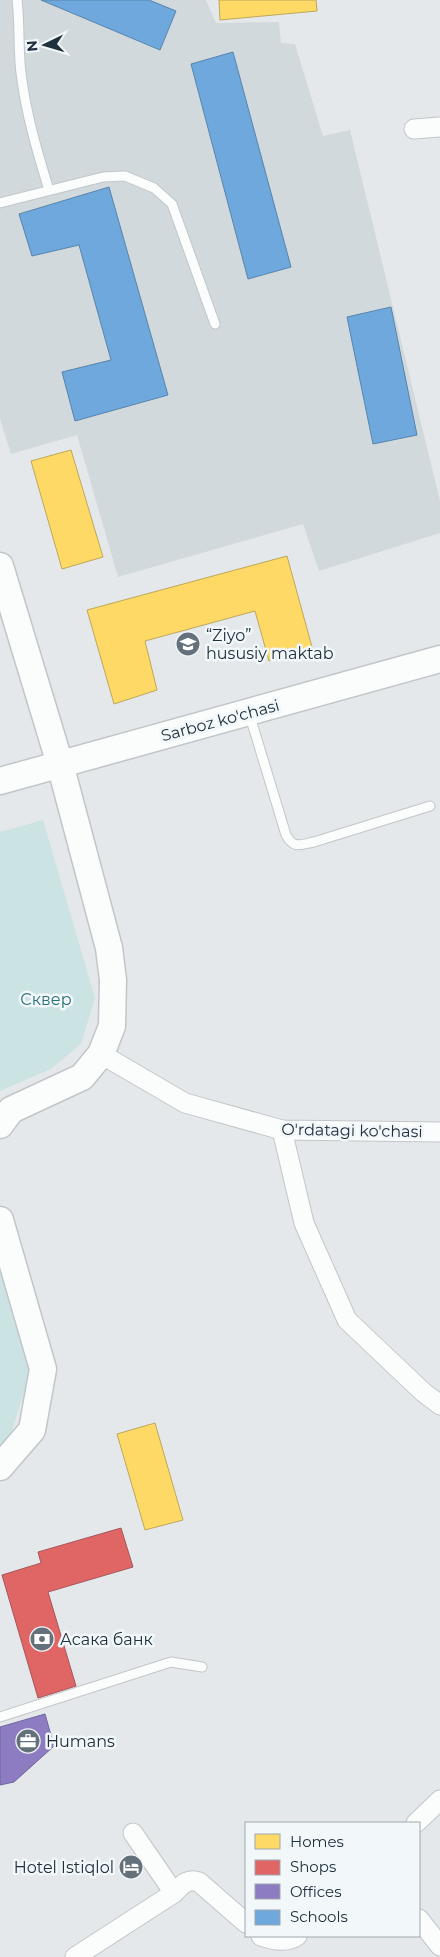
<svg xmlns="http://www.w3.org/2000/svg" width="440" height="1957" font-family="Montserrat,sans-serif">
	<rect width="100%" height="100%" fill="#e4e8ea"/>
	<polygon fill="#d1d9dc" points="0,0 206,0 216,23 279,22 281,43 295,44 323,136 350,130 440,501 440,533 319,571 303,524 118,577 77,435 11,454 0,419"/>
	<g fill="#cce3e4">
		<polygon points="43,820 95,998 81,1044 51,1069 0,1091 0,832"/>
		<polygon points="0,1249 34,1360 6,1450 0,1455"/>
	</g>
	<g fill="#ffd966" stroke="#bca75a">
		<polygon points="219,0 316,0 317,11 220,20"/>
		<polygon points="71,450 103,557 62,569 31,461"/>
		<polygon points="287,556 312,647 269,661 255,611 145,641 157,690 114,704 87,610"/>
		<polygon points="155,1423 183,1520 145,1530 117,1434"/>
	</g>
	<polygon fill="#e06666" stroke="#a6565a" points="121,1528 133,1567 48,1592 76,1686 38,1698 2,1575 41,1563 38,1552"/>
	<polygon fill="#8e7cc3" stroke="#6d669b" points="45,1714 54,1746 14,1782 0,1785 0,1727"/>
	<g fill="#6fa8dc" stroke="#5784ad">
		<polygon points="41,0 149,0 176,11 160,50"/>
		<polygon points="233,52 291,267 248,279 191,64"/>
		<polygon points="109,187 168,395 75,421 62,372 111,360 79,245 32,256 19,214"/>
		<polygon points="391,307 417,435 373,444 347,317"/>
	</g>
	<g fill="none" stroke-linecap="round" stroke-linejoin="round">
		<defs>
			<g id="lane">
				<path d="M 17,0 C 20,24 18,49 21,73 C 26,114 37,151 49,190"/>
				<polyline points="0,203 103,177 125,176 154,188 172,204 215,324"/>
				<path d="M 249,713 L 286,835 C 294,849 300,845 314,842 L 430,806"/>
				<polyline points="0,1717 171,1662 202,1667"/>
			</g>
			<g id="street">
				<polyline points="414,129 440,127"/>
				<polyline points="101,1054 185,1103 282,1130 440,1132"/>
				<polyline points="282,1130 304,1223 347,1320 423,1392 440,1405"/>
				<polyline points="416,1823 440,1800"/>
				<polyline points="133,1833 174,1893"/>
				<polyline points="419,1919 440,1946"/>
				<path d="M 261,1936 C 272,1940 287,1943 297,1936"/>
				<path d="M 75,1957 L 174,1893 C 182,1885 187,1878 199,1882 L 246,1923"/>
			</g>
			<g id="secondary">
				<polyline points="0,566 60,764 109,948 113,980 112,1026 101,1054 82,1077 11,1110 0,1125"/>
				<polyline points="0,781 440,659"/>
				<polyline points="0,1220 43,1369 32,1430 0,1467"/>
			</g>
		</defs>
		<use href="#lane" stroke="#c3c6c8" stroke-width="11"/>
		<use href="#street" stroke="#c3c6c8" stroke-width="21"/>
		<use href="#secondary" stroke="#c1c6c9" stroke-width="29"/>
		<use href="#lane" stroke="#fbfcfc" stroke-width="9"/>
		<use href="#street" stroke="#fbfcfc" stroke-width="19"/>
		<use href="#secondary" stroke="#fbfcfc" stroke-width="26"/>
	</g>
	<defs>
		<symbol id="school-disc" viewBox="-11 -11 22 22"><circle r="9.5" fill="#65717a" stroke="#f2f7f9"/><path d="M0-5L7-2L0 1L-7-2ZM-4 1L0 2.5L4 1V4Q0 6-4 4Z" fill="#fff"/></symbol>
		<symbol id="bank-disc" viewBox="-11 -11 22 22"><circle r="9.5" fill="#65717a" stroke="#f2f7f9"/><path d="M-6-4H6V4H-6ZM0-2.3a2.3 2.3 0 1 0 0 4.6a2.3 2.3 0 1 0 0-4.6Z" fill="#fff"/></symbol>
		<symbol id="office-disc" viewBox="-11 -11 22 22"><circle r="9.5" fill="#65717a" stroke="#f2f7f9"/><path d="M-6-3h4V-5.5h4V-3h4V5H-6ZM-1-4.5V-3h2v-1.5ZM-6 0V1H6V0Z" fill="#fff"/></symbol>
		<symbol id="hotel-disc" viewBox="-11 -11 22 22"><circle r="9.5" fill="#65717a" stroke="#f2f7f9"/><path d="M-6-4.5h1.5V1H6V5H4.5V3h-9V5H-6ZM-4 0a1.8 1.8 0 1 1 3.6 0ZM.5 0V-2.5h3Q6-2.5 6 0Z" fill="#fff"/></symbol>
	</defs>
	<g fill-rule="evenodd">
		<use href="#school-disc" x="174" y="630" width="28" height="28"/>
		<use href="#bank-disc" x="28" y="1625" width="28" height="28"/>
		<use href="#office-disc" x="14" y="1727" width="28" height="28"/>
		<use href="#hotel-disc" x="117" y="1853" width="28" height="28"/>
	</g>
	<g text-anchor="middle" stroke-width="5" stroke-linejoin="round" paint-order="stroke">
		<g font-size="16" fill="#20313e" stroke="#f2f7f9" text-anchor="start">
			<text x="206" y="641">“Ziyo”<tspan x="206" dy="18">hususiy maktab</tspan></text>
			<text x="60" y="1645">Асака банк</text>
			<text x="46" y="1747">Humans</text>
			<text x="114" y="1873" text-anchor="end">Hotel Istiqlol</text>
		</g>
		<g font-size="16" fill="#20313e" stroke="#f2f7f9">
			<text transform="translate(220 720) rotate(-15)" y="6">Sarboz ko'chasi</text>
			<text transform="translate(352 1130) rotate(1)" y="6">O'rdatagi ko'chasi</text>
		</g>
		<g font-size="16" fill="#286f78" stroke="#f2f7f9">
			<text x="46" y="1005">Сквер</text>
		</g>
	</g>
	<rect x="245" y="1822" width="175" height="115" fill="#f2f7f9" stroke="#9ea8ae"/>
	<rect x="255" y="1834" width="25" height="15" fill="#ffd966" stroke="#9ea8ae"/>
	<text x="290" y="1847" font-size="15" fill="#20313e">Homes</text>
	<rect x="255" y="1860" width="25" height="15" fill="#e06666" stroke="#9ea8ae"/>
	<text x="290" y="1872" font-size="15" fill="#20313e">Shops</text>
	<rect x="255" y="1884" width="25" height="15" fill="#8e7cc3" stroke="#9ea8ae"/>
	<text x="290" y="1897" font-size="15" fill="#20313e">Offices</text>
	<rect x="255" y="1910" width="25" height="15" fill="#6fa8dc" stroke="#9ea8ae"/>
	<text x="290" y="1922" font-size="15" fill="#20313e">Schools</text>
	<g transform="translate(45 45) rotate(265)" stroke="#f2f7f9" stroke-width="4" paint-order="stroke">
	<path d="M0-4L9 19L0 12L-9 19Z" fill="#20313e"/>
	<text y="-8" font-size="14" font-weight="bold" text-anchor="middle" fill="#20313e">N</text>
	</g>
</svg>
